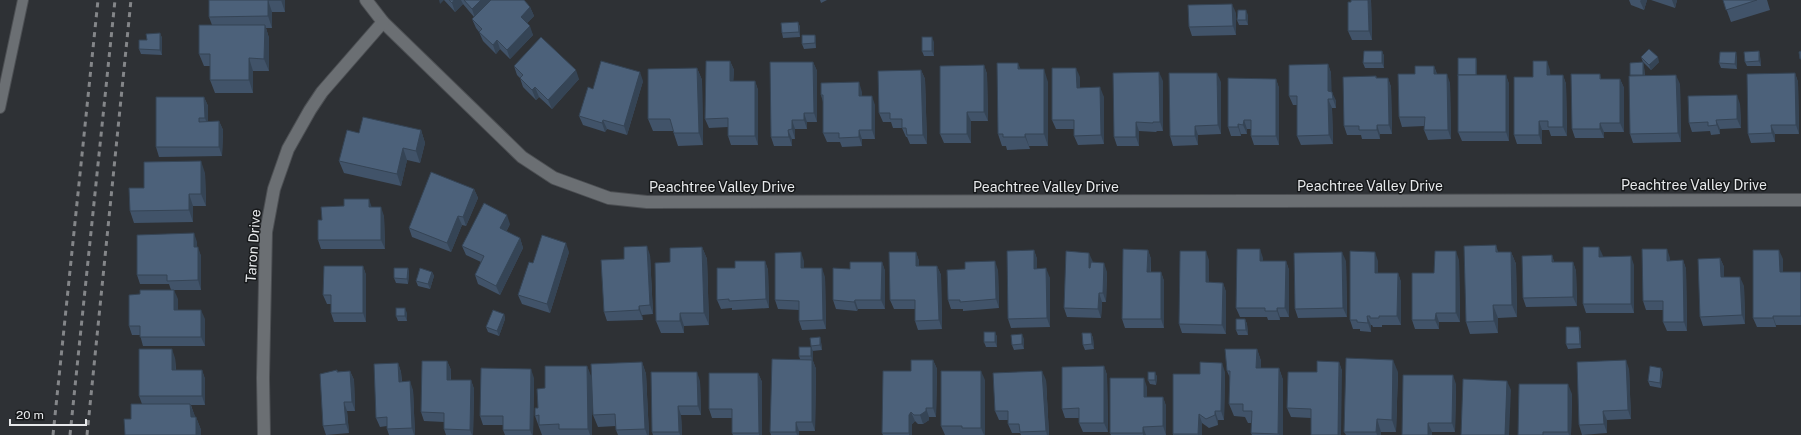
<svg xmlns="http://www.w3.org/2000/svg" width="1801" height="435" viewBox="0 0 1801 435" font-family="'Public Sans',sans-serif">
<style>
.lines{fill:none;stroke-linecap:round;stroke-linejoin:round}
.service-casing{stroke:#4c4f53;stroke-width:12}
.minor-casing{stroke:#4c4f53;stroke-width:14}
.service{stroke:#6b6f73;stroke-width:10}
.minor{stroke:#6b6f73;stroke-width:12}
.rail{stroke:#848689;stroke-width:3;stroke-dasharray:5 5;stroke-linecap:butt}
.wall{fill:#415369}
.shaded-wall{fill:#354455}
.building{fill:#4c617a;stroke:#354455}
.labels{text-anchor:middle;dominant-baseline:central;stroke-width:3;stroke-linejoin:round;paint-order:stroke}
.street-label{font-size:14px;fill:#e7e9eb;stroke:#17191b}
</style>
<rect width="100%" height="100%" fill="#2e3135"/>
<g class="lines">
<defs>
<polyline id="service" points="0,108 23,0"/>
<g id="minor">
<polyline points="366,0 383,22 522,157 554,178 609,198 647,202 1801,200"/>
<polyline points="264,435 263,378 266,232 274,189 288,149 310,110 322,92 383,22"/>
</g>
</defs>
<use href="#service" class="service-casing"/>
<use href="#minor" class="minor-casing"/>
<use href="#service" class="service"/>
<use href="#minor" class="minor"/>
<g class="rail">
<polyline points="53,435 98,0"/>
<polyline points="70,435 115,0"/>
<polyline points="87,435 131,0"/>
</g>
</g>
<g class="wall">
<polygon points="209,0 285,0 285,12 272,12 272,28 266,28 269,38 269,71 253,71 253,93 215,93 210,80 210,66 204,66 199,54 212,25 209,17"/>
<polygon points="444,0 524,0 530,7 534,16 527,23 533,35 510,59 500,49 496,54 483,41 479,32 476,28 472,19 474,17 463,4 455,12"/>
<polygon points="820,0 827,0 821,3"/>
<polygon points="1371,0 1372,40 1352,40 1348,31"/>
<polygon points="1629,0 1647,0 1644,10 1631,5"/>
<polygon points="1651,0 1677,0 1675,8"/>
<polygon points="1723,0 1767,0 1770,10 1731,22"/>
<polygon points="1236,13 1236,35 1192,36 1189,27"/>
<polygon points="1248,15 1248,25 1239,25 1237,20"/>
<polygon points="798,22 800,27 800,37 783,38 782,33"/>
<polygon points="160,33 162,38 162,55 141,54 139,49 147,40"/>
<polygon points="815,35 816,40 816,48 804,49 802,44"/>
<polygon points="934,42 934,56 924,56 922,51"/>
<polygon points="1382,51 1384,56 1384,68 1365,68 1363,63"/>
<polygon points="1759,51 1760,56 1761,66 1747,66 1745,62"/>
<polygon points="1641,57 1659,62 1651,70 1643,62"/>
<polygon points="1737,57 1737,69 1721,68 1719,63"/>
<polygon points="1476,58 1477,63 1477,75 1506,75 1509,84 1509,141 1462,141 1458,132"/>
<polygon points="730,61 734,70 733,81 755,81 758,90 758,145 731,145 728,136 728,127 709,128 705,119"/>
<polygon points="813,62 817,71 817,122 807,122 807,129 795,129 795,139 792,139 792,146 774,146 771,137"/>
<polygon points="1643,62 1644,67 1645,76 1680,84 1681,142 1633,143 1630,134 1631,76 1630,75"/>
<polygon points="1328,64 1331,73 1331,92 1336,101 1336,108 1332,108 1333,144 1301,145 1297,136 1297,105 1293,105 1289,96"/>
<polygon points="984,65 987,74 988,121 971,121 971,143 944,143 940,134"/>
<polygon points="514,66 579,79 552,109 539,97 536,100 523,87 520,78 517,75"/>
<polygon points="1434,66 1437,74 1450,83 1451,139 1428,140 1424,130 1424,126 1402,127 1399,117 1415,74"/>
<polygon points="697,68 702,80 703,145 678,146 673,131 653,131 648,119"/>
<polygon points="1021,69 1048,82 1048,146 1029,146 1030,149 1007,150 1006,146 1002,146 998,134"/>
<polygon points="921,70 925,79 927,144 910,144 907,137 906,137 902,128 893,128 891,122 883,122 879,113"/>
<polygon points="1550,70 1550,75 1563,75 1566,84 1567,136 1551,136 1549,130 1542,130 1542,144 1517,144 1514,135"/>
<polygon points="1795,73 1798,82 1799,134 1775,134 1775,142 1751,143 1748,134"/>
<polygon points="1600,74 1601,79 1620,79 1624,88 1624,132 1604,132 1604,138 1575,138 1572,129"/>
<polygon points="1376,76 1377,78 1388,78 1391,87 1392,134 1380,134 1380,139 1362,139 1361,135 1347,135 1344,126"/>
<polygon points="1080,77 1080,88 1104,97 1104,144 1078,145 1074,136 1074,129 1056,129 1052,120"/>
<polygon points="1276,79 1279,88 1279,145 1254,145 1251,136 1251,129 1247,129 1247,134 1241,134 1241,136 1231,136 1228,127"/>
<polygon points="643,81 627,135 607,129 605,132 583,125 579,116"/>
<polygon points="1163,81 1163,131 1157,131 1156,132 1139,131 1139,146 1117,146 1114,137"/>
<polygon points="1221,82 1221,134 1198,135 1198,145 1173,146 1170,136"/>
<polygon points="862,92 862,96 875,105 875,139 862,139 862,146 842,147 840,142 827,142 823,133 823,102 821,95"/>
<polygon points="204,97 208,106 208,122 219,121 223,130 222,156 159,157 156,147"/>
<polygon points="1740,104 1741,128 1720,129 1720,134 1711,135 1710,131 1692,132 1689,123"/>
<polygon points="421,130 425,143 420,163 407,160 401,186 344,173 339,161 359,133"/>
<polygon points="205,173 206,206 193,206 193,222 134,223 130,211 144,188"/>
<polygon points="474,189 478,198 466,226 462,225 451,252 412,237 409,228"/>
<polygon points="372,207 384,216 385,249 321,249 318,240 322,220"/>
<polygon points="510,224 506,232 520,238 523,248 500,295 478,284 475,275 481,262 466,255 462,246"/>
<polygon points="197,242 197,247 201,256 201,290 171,290 169,284 140,284 137,275"/>
<polygon points="1496,245 1498,252 1511,252 1516,264 1517,317 1498,318 1498,333 1470,334 1466,322"/>
<polygon points="702,247 707,259 709,325 684,326 684,333 661,333 656,321 670,262"/>
<polygon points="1034,250 1037,259 1037,269 1050,278 1050,327 1011,328 1008,319"/>
<polygon points="1148,250 1151,259 1151,272 1161,272 1164,281 1164,328 1125,328 1122,319"/>
<polygon points="569,252 550,313 522,304 518,295"/>
<polygon points="916,252 919,261 919,266 937,266 941,275 942,329 918,330 915,321 915,309 894,309 890,300"/>
<polygon points="650,255 653,314 642,315 643,320 607,321 604,312 624,259"/>
<polygon points="1552,255 1554,262 1573,262 1576,271 1577,306 1526,307 1523,298"/>
<polygon points="1603,256 1603,257 1634,265 1634,313 1586,313 1583,304"/>
<polygon points="1263,258 1263,261 1286,261 1289,270 1289,317 1280,317 1280,320 1268,320 1267,317 1240,317 1236,308"/>
<polygon points="1670,258 1670,261 1683,260 1686,269 1687,331 1667,331 1663,322 1663,310 1646,310 1643,301"/>
<polygon points="1720,258 1724,267 1724,277 1744,286 1745,324 1703,326 1700,317"/>
<polygon points="1783,259 1783,272 1801,272 1801,325 1776,325 1776,327 1757,327 1753,318"/>
<polygon points="1209,260 1209,282 1223,283 1226,292 1226,334 1182,333 1179,324"/>
<polygon points="1459,260 1460,322 1439,322 1439,329 1415,329 1412,320 1434,273"/>
<polygon points="765,261 768,270 769,308 732,310 732,308 721,309 717,300 735,268"/>
<polygon points="804,261 804,268 825,277 826,329 802,330 799,321 799,310 778,309 775,300"/>
<polygon points="1346,261 1347,317 1298,318 1295,309"/>
<polygon points="1378,261 1378,273 1398,273 1401,282 1401,325 1382,325 1382,327 1373,327 1372,325 1371,325 1371,332 1360,331 1360,329 1353,329 1350,320"/>
<polygon points="882,262 885,271 885,309 858,309 857,311 836,309 833,300 850,269"/>
<polygon points="1093,262 1093,263 1107,272 1106,302 1102,302 1101,318 1067,317 1064,308"/>
<polygon points="363,266 366,275 366,322 334,322 331,313 331,304 327,304 323,295"/>
<polygon points="408,268 409,273 408,284 396,283 394,278"/>
<polygon points="998,270 999,308 963,311 963,309 951,309 948,300"/>
<polygon points="432,272 434,276 430,289 418,286 416,281"/>
<polygon points="178,299 178,310 205,319 205,346 143,346 140,335 132,335 129,326"/>
<polygon points="407,313 407,321 398,321 396,316"/>
<polygon points="504,314 505,319 499,336 488,332 486,327"/>
<polygon points="1245,319 1247,324 1248,335 1238,335 1236,330"/>
<polygon points="995,332 997,337 997,347 986,347 984,342"/>
<polygon points="1581,332 1581,348 1568,349 1566,344"/>
<polygon points="1091,333 1093,338 1094,349 1085,350 1083,345"/>
<polygon points="820,337 821,342 822,350 812,351 811,346"/>
<polygon points="1024,339 1024,349 1014,350 1012,345"/>
<polygon points="811,347 813,351 813,361 816,369 815,431 799,431 799,435 771,435 770,432 800,359 799,356"/>
<polygon points="1257,349 1261,361 1261,368 1279,368 1283,380 1283,435 1252,435 1251,433 1251,423 1248,423 1245,417 1234,416 1229,404 1230,378 1227,371"/>
<polygon points="175,358 176,370 202,370 205,379 205,405 191,405 195,417 196,417 201,430 131,419 142,404 139,396"/>
<polygon points="933,360 937,369 936,417 929,417 929,420 923,424 918,424 915,421 912,424 912,435 883,435 882,433 911,371"/>
<polygon points="447,361 451,370 451,380 471,380 474,389 473,435 446,435 444,429 444,422 424,421 421,412"/>
<polygon points="642,362 646,374 649,435 618,435 616,430 616,426 598,427 593,415 592,380 592,435 542,435 535,416 545,388 587,366 591,378"/>
<polygon points="1339,362 1342,371 1311,418 1291,417 1287,408"/>
<polygon points="398,363 401,372 402,382 413,390 415,435 389,435 387,429 387,426 380,427 376,418"/>
<polygon points="1104,366 1107,375 1108,432 1083,432 1079,423 1079,418 1065,418 1062,409"/>
<polygon points="1661,368 1663,373 1661,388 1650,386 1648,381"/>
<polygon points="1629,369 1631,419 1607,420 1607,433 1582,435 1579,425"/>
<polygon points="337,370 338,372 350,371 354,380 355,411 347,411 349,433 326,435 323,426"/>
<polygon points="1155,372 1157,377 1156,385 1150,384 1148,380"/>
<polygon points="1225,372 1224,420 1218,420 1218,425 1209,428 1202,423 1202,435 1173,435 1173,434 1200,374"/>
<polygon points="1398,372 1396,432 1381,432 1381,435 1346,435 1344,432"/>
<polygon points="758,373 762,382 762,435 733,435 732,433 732,418 712,418 709,409"/>
<polygon points="534,378 533,435 505,435 503,430 503,425 483,425 480,416"/>
<polygon points="985,380 985,435 945,435 941,426"/>
<polygon points="1046,380 1049,435 1021,435 1020,433 1012,433 1008,424 1008,420 999,420 995,411"/>
<polygon points="700,381 701,415 681,415 682,435 653,435 652,432"/>
<polygon points="1456,384 1455,432 1432,432 1432,435 1402,435"/>
<polygon points="1147,387 1147,397 1163,397 1166,406 1166,435 1111,435 1110,433"/>
<polygon points="1572,394 1571,435 1518,435"/>
</g>
<g class="shaded-wall">
<polygon points="268,0 272,12 272,28 268,16"/>
<polygon points="281,0 285,0 285,12"/>
<polygon points="439,0 444,0 440,4"/>
<polygon points="454,0 461,0 463,4 455,12 452,3"/>
<polygon points="481,0 494,0 475,18 472,9"/>
<polygon points="1368,0 1371,0 1372,40 1369,31"/>
<polygon points="1641,0 1647,0 1644,10 1640,1"/>
<polygon points="1672,0 1677,0 1675,8"/>
<polygon points="1232,4 1236,13 1236,35 1233,26"/>
<polygon points="530,7 534,16 524,26 521,17"/>
<polygon points="1246,10 1248,15 1248,25 1246,20"/>
<polygon points="798,22 800,27 800,37 799,32"/>
<polygon points="265,25 269,38 269,71 264,59"/>
<polygon points="530,26 533,35 510,59 507,50"/>
<polygon points="160,33 162,38 162,55 160,50"/>
<polygon points="815,35 816,40 816,48 815,43"/>
<polygon points="932,37 934,42 934,56 932,51"/>
<polygon points="497,40 500,49 496,54 493,45"/>
<polygon points="1382,51 1384,56 1384,68 1382,63"/>
<polygon points="1759,51 1760,56 1761,66 1759,61"/>
<polygon points="1736,52 1737,57 1737,69 1735,64"/>
<polygon points="1658,57 1659,62 1651,70 1649,65"/>
<polygon points="249,58 253,71 253,93 249,80"/>
<polygon points="1476,58 1477,63 1477,81 1476,76"/>
<polygon points="730,61 734,70 733,90 730,81"/>
<polygon points="1547,61 1550,70 1551,84 1547,75"/>
<polygon points="813,62 817,71 817,122 814,113"/>
<polygon points="1643,62 1644,67 1645,79 1643,75"/>
<polygon points="1018,63 1023,75 1018,69"/>
<polygon points="1328,64 1331,73 1332,99 1328,91"/>
<polygon points="984,65 987,74 988,121 984,112"/>
<polygon points="1434,66 1437,75 1434,74"/>
<polygon points="697,68 702,80 703,145 699,133"/>
<polygon points="1076,68 1080,77 1080,97 1077,88"/>
<polygon points="1044,69 1048,82 1048,146 1044,134"/>
<polygon points="576,70 579,79 552,109 548,100"/>
<polygon points="921,70 925,79 927,144 923,135"/>
<polygon points="640,72 643,81 627,135 624,126"/>
<polygon points="1159,72 1163,81 1163,131 1160,122"/>
<polygon points="1217,73 1221,82 1221,134 1218,125"/>
<polygon points="1795,73 1798,82 1799,134 1796,125"/>
<polygon points="1447,74 1450,83 1451,139 1448,130"/>
<polygon points="1506,75 1509,84 1509,141 1506,132"/>
<polygon points="1563,75 1566,84 1567,136 1563,127"/>
<polygon points="1676,75 1680,84 1681,142 1678,133"/>
<polygon points="1388,78 1391,87 1392,134 1389,125"/>
<polygon points="1276,79 1279,88 1279,145 1276,136"/>
<polygon points="1620,79 1624,88 1624,132 1620,123"/>
<polygon points="755,81 758,90 758,145 755,136"/>
<polygon points="859,82 862,92 862,105 859,96"/>
<polygon points="535,87 539,97 536,100 532,90"/>
<polygon points="1100,87 1104,97 1104,144 1101,135"/>
<polygon points="1332,92 1336,101 1336,108 1333,99"/>
<polygon points="1737,95 1740,104 1741,128 1737,119"/>
<polygon points="872,96 875,105 875,139 872,130"/>
<polygon points="204,97 208,106 208,127 205,118"/>
<polygon points="1328,99 1332,108 1333,144 1329,135"/>
<polygon points="967,112 971,121 971,143 967,134"/>
<polygon points="804,113 807,122 807,129 804,120"/>
<polygon points="603,120 607,129 605,132 602,123"/>
<polygon points="792,120 795,129 795,139 792,129"/>
<polygon points="1244,120 1247,129 1247,134 1243,125"/>
<polygon points="1716,120 1720,129 1720,134 1717,125"/>
<polygon points="219,121 223,130 222,156 219,147"/>
<polygon points="1539,121 1542,130 1542,144 1539,135"/>
<polygon points="1136,122 1139,131 1139,146 1136,137"/>
<polygon points="1600,123 1604,132 1604,138 1600,129"/>
<polygon points="1238,124 1241,134 1241,136 1238,127"/>
<polygon points="1377,125 1380,134 1380,139 1377,130"/>
<polygon points="1771,125 1775,134 1775,142 1772,133"/>
<polygon points="1195,126 1198,135 1198,145 1195,136"/>
<polygon points="421,130 425,143 420,163 416,151"/>
<polygon points="788,130 792,139 792,146 789,137"/>
<polygon points="859,130 862,139 862,146 859,137"/>
<polygon points="1025,134 1030,149 1025,137"/>
<polygon points="403,148 407,160 401,186 397,174"/>
<polygon points="201,161 205,173 206,206 201,194"/>
<polygon points="474,189 478,198 466,226 463,217"/>
<polygon points="189,194 193,206 193,222 189,210"/>
<polygon points="369,199 372,208 369,207"/>
<polygon points="381,207 384,216 385,249 381,240"/>
<polygon points="507,215 510,224 503,238 500,228"/>
<polygon points="458,216 462,225 451,252 447,243"/>
<polygon points="194,233 197,242 197,256 194,247"/>
<polygon points="520,238 523,248 500,295 496,286"/>
<polygon points="566,243 569,252 550,313 547,304"/>
<polygon points="647,246 650,255 653,314 650,305"/>
<polygon points="198,247 201,256 201,290 198,280"/>
<polygon points="702,247 707,259 709,325 704,313"/>
<polygon points="1599,247 1603,256 1603,266 1599,257"/>
<polygon points="1260,249 1263,258 1263,270 1260,261"/>
<polygon points="1667,249 1670,258 1670,270 1667,261"/>
<polygon points="1034,250 1037,259 1037,278 1034,269"/>
<polygon points="1148,250 1151,259 1150,281 1147,272"/>
<polygon points="1779,250 1783,259 1783,281 1780,272"/>
<polygon points="1206,251 1209,260 1209,291 1206,282"/>
<polygon points="1456,251 1459,260 1460,322 1456,313"/>
<polygon points="801,252 804,261 804,277 801,268"/>
<polygon points="916,252 919,261 919,275 916,266"/>
<polygon points="1342,252 1346,261 1347,317 1343,308"/>
<polygon points="1375,252 1378,261 1378,282 1375,273"/>
<polygon points="1511,252 1516,264 1517,317 1512,305"/>
<polygon points="1089,253 1093,262 1092,277 1089,268"/>
<polygon points="1552,255 1555,265 1552,262"/>
<polygon points="1631,256 1634,265 1634,313 1631,304"/>
<polygon points="1720,258 1724,267 1724,286 1721,277"/>
<polygon points="1683,260 1686,269 1687,331 1684,322"/>
<polygon points="765,261 768,270 769,308 766,299"/>
<polygon points="995,261 998,270 999,308 996,299"/>
<polygon points="1286,261 1289,270 1289,317 1285,308"/>
<polygon points="882,262 885,271 885,309 881,300"/>
<polygon points="1573,262 1576,271 1577,306 1573,297"/>
<polygon points="1104,263 1107,272 1106,302 1103,293"/>
<polygon points="363,266 366,275 366,322 363,313"/>
<polygon points="937,266 941,275 942,329 939,320"/>
<polygon points="408,268 409,273 408,284 407,279"/>
<polygon points="822,268 825,277 826,329 823,320"/>
<polygon points="1046,268 1050,278 1050,327 1047,318"/>
<polygon points="432,272 434,276 430,289 428,284"/>
<polygon points="1161,272 1164,281 1164,328 1161,319"/>
<polygon points="1398,273 1401,282 1401,325 1397,316"/>
<polygon points="1740,277 1744,286 1745,324 1742,315"/>
<polygon points="1223,283 1226,292 1226,334 1222,325"/>
<polygon points="174,290 178,299 178,319 174,310"/>
<polygon points="1099,293 1102,302 1101,318 1098,309"/>
<polygon points="855,300 858,309 857,311 854,302"/>
<polygon points="1493,305 1498,318 1498,333 1494,321"/>
<polygon points="639,306 642,315 643,320 639,310"/>
<polygon points="405,308 407,313 407,321 405,316"/>
<polygon points="1277,308 1280,317 1280,320 1277,311"/>
<polygon points="201,310 205,319 205,346 201,337"/>
<polygon points="680,313 684,326 684,333 680,321"/>
<polygon points="1436,313 1439,322 1439,329 1435,320"/>
<polygon points="504,314 505,319 499,336 497,331"/>
<polygon points="1367,316 1371,325 1371,332 1368,323"/>
<polygon points="1773,316 1776,325 1776,327 1773,318"/>
<polygon points="1245,319 1247,324 1248,335 1246,330"/>
<polygon points="1579,327 1581,332 1581,348 1580,344"/>
<polygon points="995,332 997,337 997,347 995,342"/>
<polygon points="1091,333 1093,338 1094,349 1092,344"/>
<polygon points="1022,334 1024,339 1024,349 1022,344"/>
<polygon points="820,337 821,342 822,350 820,345"/>
<polygon points="811,347 813,351 813,361 816,369 815,431 812,422 812,360 811,356"/>
<polygon points="172,349 175,358 176,379 172,370"/>
<polygon points="1257,349 1261,361 1261,380 1256,368"/>
<polygon points="933,360 937,369 936,417 933,408"/>
<polygon points="1393,360 1398,372 1396,432 1392,420"/>
<polygon points="1626,360 1629,369 1631,419 1628,410"/>
<polygon points="447,361 451,370 450,389 447,380"/>
<polygon points="642,362 646,374 649,435 647,435 645,429"/>
<polygon points="1339,362 1342,371 1341,435 1338,435"/>
<polygon points="398,363 401,372 402,391 399,382"/>
<polygon points="1222,363 1225,372 1224,420 1221,411"/>
<polygon points="587,366 592,378 592,435 590,435 588,429"/>
<polygon points="1104,366 1107,375 1108,432 1104,423"/>
<polygon points="1279,368 1283,380 1283,435 1279,435 1278,434"/>
<polygon points="1661,368 1663,373 1661,388 1660,383"/>
<polygon points="531,369 534,378 533,435 532,435 530,430"/>
<polygon points="202,370 205,379 205,405 202,396"/>
<polygon points="350,371 354,380 355,411 352,402"/>
<polygon points="981,371 985,380 985,435 984,435 981,428"/>
<polygon points="1042,371 1046,380 1049,435 1047,435 1046,431"/>
<polygon points="697,372 700,381 701,415 698,406"/>
<polygon points="1155,372 1157,377 1156,385 1155,380"/>
<polygon points="758,373 762,382 762,435 759,435 759,433"/>
<polygon points="1453,375 1456,384 1455,432 1452,423"/>
<polygon points="1144,378 1147,387 1147,406 1144,397"/>
<polygon points="471,380 474,389 473,435 472,435 470,430"/>
<polygon points="410,381 413,390 415,435 414,435 412,428"/>
<polygon points="1507,381 1511,390 1509,435 1505,435"/>
<polygon points="1568,384 1572,394 1571,435 1569,435 1568,432"/>
<polygon points="1163,397 1166,406 1166,435 1163,426"/>
<polygon points="344,402 347,411 349,433 346,424"/>
<polygon points="190,404 195,416 195,430 191,417"/>
<polygon points="678,406 681,415 682,435 680,435 679,432"/>
<polygon points="926,408 929,417 929,420 923,424 920,415"/>
<polygon points="1215,411 1218,420 1218,425 1215,415"/>
<polygon points="1603,411 1607,420 1607,433 1604,424"/>
<polygon points="911,412 915,421 912,424 912,435 909,435 909,415"/>
<polygon points="1199,414 1202,423 1202,435 1198,435 1198,434"/>
<polygon points="196,417 201,430 201,435 196,435"/>
<polygon points="1377,419 1381,432 1381,435 1377,435 1376,432"/>
<polygon points="796,422 799,431 799,435 797,435 796,432"/>
<polygon points="1428,423 1432,432 1432,435 1428,435"/>
<polygon points="1143,427 1146,435 1143,435"/>
</g>
<g class="building">
<polygon points="209,0 281,0 268,0 268,16 209,17"/>
<polygon points="449,0 454,0 452,3"/>
<polygon points="464,0 481,0 472,9"/>
<polygon points="491,0 524,0 530,7 521,17 530,26 507,50 497,40 493,45 479,32 482,29 472,19"/>
<polygon points="1351,0 1368,0 1369,31 1348,31 1348,2 1351,2"/>
<polygon points="1723,0 1757,0 1726,10"/>
<polygon points="1232,4 1233,26 1189,27 1188,5"/>
<polygon points="1238,10 1246,10 1246,20 1237,20"/>
<polygon points="798,22 799,32 782,33 781,23"/>
<polygon points="199,25 265,25 264,59 249,58 249,80 210,80 210,54 199,54"/>
<polygon points="160,33 160,50 139,49 139,40 147,40 146,34"/>
<polygon points="802,35 815,35 815,43 802,44"/>
<polygon points="541,37 576,70 548,100 535,87 532,90 520,78 523,75 514,66"/>
<rect x="922" y="37" width="10" height="14"/>
<polygon points="1649,49 1658,57 1649,65 1641,57"/>
<polygon points="1364,51 1382,51 1382,63 1363,63"/>
<polygon points="1759,51 1759,61 1745,62 1744,52"/>
<polygon points="1801,51 1801,59 1800,59 1799,52"/>
<polygon points="1720,52 1736,52 1735,64 1719,63"/>
<polygon points="1458,58 1476,58 1476,75 1458,75 1458,76"/>
<polygon points="601,61 640,72 624,126 603,120 602,123 579,116 588,87 593,89"/>
<polygon points="706,61 730,61 730,81 755,81 755,136 728,136 728,118 705,119"/>
<polygon points="1533,61 1547,61 1547,75 1563,75 1563,127 1548,127 1548,121 1539,121 1539,135 1514,135 1514,77 1533,77"/>
<polygon points="770,62 813,62 814,113 804,113 804,120 792,120 792,129 788,130 789,137 771,137"/>
<polygon points="1643,62 1643,75 1630,75 1630,63"/>
<polygon points="997,63 1018,63 1018,69 1044,69 1044,134 1025,134 1025,137 1003,137 1003,134 998,134"/>
<polygon points="1328,64 1328,91 1332,92 1333,99 1328,99 1329,135 1297,136 1297,96 1289,96 1289,65"/>
<polygon points="984,65 984,112 967,112 967,134 940,134 940,66"/>
<polygon points="1415,66 1434,66 1434,74 1447,74 1448,130 1424,130 1425,117 1399,117 1398,74 1415,74"/>
<polygon points="697,68 699,133 674,133 670,119 648,119 648,69"/>
<polygon points="1052,68 1076,68 1077,88 1100,87 1101,135 1074,136 1074,120 1052,120"/>
<polygon points="921,70 923,135 907,135 906,128 902,128 902,119 890,119 890,113 879,113 878,71"/>
<polygon points="1159,72 1160,122 1153,122 1153,123 1136,122 1136,137 1114,137 1113,73"/>
<polygon points="1169,73 1217,73 1218,125 1195,126 1195,136 1170,136"/>
<polygon points="1795,73 1796,125 1771,125 1772,133 1748,134 1747,74"/>
<polygon points="1571,74 1600,74 1600,79 1620,79 1620,123 1600,123 1600,129 1572,129"/>
<rect x="1458" y="75" width="48" height="57"/>
<polygon points="1676,75 1678,133 1630,134 1629,76"/>
<polygon points="1376,76 1376,78 1388,78 1389,125 1377,125 1377,130 1359,130 1359,126 1344,126 1343,77"/>
<polygon points="1228,78 1276,79 1276,136 1251,136 1251,120 1244,120 1243,125 1238,124 1238,127 1228,127"/>
<polygon points="859,82 859,96 872,96 872,130 859,130 859,137 839,138 839,133 823,133 823,95 821,95 821,83"/>
<polygon points="1737,95 1737,119 1716,120 1717,125 1708,126 1708,122 1689,123 1688,96"/>
<polygon points="156,97 204,97 205,118 199,118 199,122 219,121 219,147 156,147"/>
<polygon points="363,117 421,130 416,151 403,148 397,174 339,161 347,130 359,133"/>
<polygon points="201,161 201,194 189,194 189,210 130,211 129,188 144,188 144,162"/>
<polygon points="431,172 474,189 463,217 458,216 447,243 409,228"/>
<polygon points="344,199 369,199 369,207 381,207 381,240 318,240 318,220 322,220 321,207 344,206"/>
<polygon points="484,203 507,215 500,228 520,238 496,286 475,275 484,256 462,246"/>
<polygon points="194,233 194,247 198,247 198,280 167,281 167,275 137,275 137,235"/>
<polygon points="542,235 566,243 547,304 518,295 529,262 533,263"/>
<polygon points="1496,245 1496,252 1511,252 1512,305 1493,305 1494,321 1466,322 1464,246"/>
<polygon points="647,246 650,305 639,306 639,310 604,312 601,260 624,259 624,247"/>
<polygon points="702,247 704,313 680,313 680,321 656,321 655,263 670,262 670,248"/>
<polygon points="1583,247 1599,247 1599,257 1631,256 1631,304 1583,304"/>
<polygon points="1123,249 1148,250 1147,272 1161,272 1161,319 1122,319"/>
<polygon points="1237,249 1260,249 1260,261 1286,261 1285,308 1277,308 1277,311 1265,311 1265,308 1236,308"/>
<polygon points="1642,249 1667,249 1667,261 1683,260 1684,322 1663,322 1663,301 1643,301"/>
<polygon points="1034,250 1034,269 1046,268 1047,318 1008,319 1007,251"/>
<polygon points="1753,250 1779,250 1780,272 1801,272 1801,316 1773,316 1773,318 1753,318"/>
<polygon points="1066,251 1089,253 1089,268 1090,268 1091,262 1104,263 1103,293 1099,293 1098,309 1064,308"/>
<polygon points="1180,251 1206,251 1206,282 1223,283 1222,325 1179,324"/>
<polygon points="1350,251 1375,252 1375,273 1398,273 1397,316 1379,316 1379,318 1370,318 1370,316 1367,316 1368,323 1357,322 1357,320 1350,320"/>
<polygon points="1435,251 1456,251 1456,313 1436,313 1435,320 1412,320 1412,273 1434,273"/>
<polygon points="801,252 801,268 822,268 823,320 799,321 799,301 775,300 775,253"/>
<polygon points="889,252 916,252 916,266 937,266 939,320 915,321 915,300 890,300"/>
<polygon points="1342,252 1343,308 1295,309 1294,253"/>
<polygon points="1552,255 1552,262 1573,262 1573,297 1523,298 1522,256"/>
<polygon points="1720,258 1721,277 1740,277 1742,315 1700,317 1698,259"/>
<polygon points="735,261 765,261 766,299 729,301 729,299 717,300 717,268 735,268"/>
<polygon points="995,261 996,299 960,302 960,300 948,300 947,270 965,269 965,262"/>
<polygon points="850,262 882,262 881,300 855,300 854,302 833,300 833,268 850,269"/>
<polygon points="324,266 363,266 363,313 331,313 331,295 323,295"/>
<polygon points="394,268 408,268 407,279 394,278"/>
<polygon points="420,268 432,272 428,284 416,281"/>
<polygon points="140,290 174,290 174,310 201,310 201,337 140,337 140,326 129,326 129,295 140,294"/>
<rect x="396" y="308" width="9" height="8"/>
<polygon points="493,310 504,314 497,331 486,327"/>
<polygon points="1236,319 1245,319 1246,330 1236,330"/>
<polygon points="1566,327 1579,327 1580,344 1566,344"/>
<rect x="984" y="332" width="11" height="10"/>
<polygon points="1082,333 1091,333 1092,344 1083,345"/>
<polygon points="1022,334 1022,344 1012,345 1011,335"/>
<polygon points="820,337 820,345 811,346 810,338"/>
<rect x="799" y="347" width="12" height="9"/>
<polygon points="139,349 172,349 172,370 202,370 202,396 139,396"/>
<polygon points="1225,349 1257,349 1256,368 1279,368 1278,434 1251,433 1252,411 1243,411 1243,404 1229,404 1230,371 1227,371"/>
<polygon points="1346,358 1393,360 1392,420 1377,419 1376,432 1344,432"/>
<polygon points="772,359 812,360 812,422 796,422 796,432 770,432"/>
<polygon points="911,360 933,360 933,408 926,408 926,411 920,415 914,415 911,412 909,415 909,433 882,433 883,371 911,371"/>
<polygon points="1626,360 1628,410 1603,411 1604,424 1579,425 1577,362"/>
<polygon points="422,361 447,361 447,380 471,380 470,430 444,429 444,413 421,412"/>
<polygon points="1317,361 1339,362 1338,435 1311,435 1311,409 1287,408 1288,372 1317,372"/>
<polygon points="642,362 645,429 616,430 615,414 593,415 591,364"/>
<polygon points="1200,362 1222,363 1221,411 1215,411 1215,415 1206,419 1199,414 1198,434 1173,434 1173,374 1200,374"/>
<polygon points="398,363 399,382 410,381 412,428 387,429 387,417 376,418 374,364"/>
<polygon points="545,366 587,366 588,429 559,429 559,424 539,425 539,415 535,416 535,408 538,408 537,389 545,388"/>
<polygon points="1104,366 1104,423 1079,423 1079,408 1062,409 1062,367"/>
<polygon points="1650,366 1661,368 1660,383 1648,381"/>
<polygon points="481,368 531,369 530,430 503,430 503,416 480,416"/>
<polygon points="337,370 337,372 350,371 352,402 344,402 346,424 323,426 320,374"/>
<polygon points="941,371 981,371 981,428 962,428 962,426 941,426"/>
<polygon points="1042,371 1046,431 1020,432 1019,424 1008,424 1008,411 995,411 993,373"/>
<polygon points="651,372 697,372 698,406 678,406 679,432 652,432"/>
<rect x="1148" y="372" width="7" height="8"/>
<polygon points="709,373 758,373 759,433 732,433 732,409 709,409"/>
<polygon points="1403,375 1453,375 1452,423 1428,423 1428,435 1402,435"/>
<polygon points="1110,378 1144,378 1144,397 1163,397 1163,426 1143,427 1143,433 1110,433"/>
<polygon points="1463,379 1507,381 1505,435 1461,435"/>
<polygon points="1519,384 1568,384 1568,432 1543,432 1543,435 1518,435"/>
<polygon points="131,404 190,404 191,417 196,417 196,435 125,435 124,419 131,419"/>
</g>
<g class="labels">
<g class="street-label">
<text x="1694" y="185">Peachtree Valley Drive</text>
<text x="1370" y="186">Peachtree Valley Drive</text>
<text x="722" y="187">Peachtree Valley Drive</text>
<text x="1046" y="187">Peachtree Valley Drive</text>
<text transform="translate(253 246) rotate(-86)">Taron Drive</text>
</g>
</g>
<path d="M10 419v6h76v-6" fill="none" stroke="#e7e9eb" stroke-width="2"/>
<text x="16" y="419" font-size="12" fill="#e7e9eb" stroke="#17191b" stroke-width="3" paint-order="stroke">20 m</text>
</svg>
